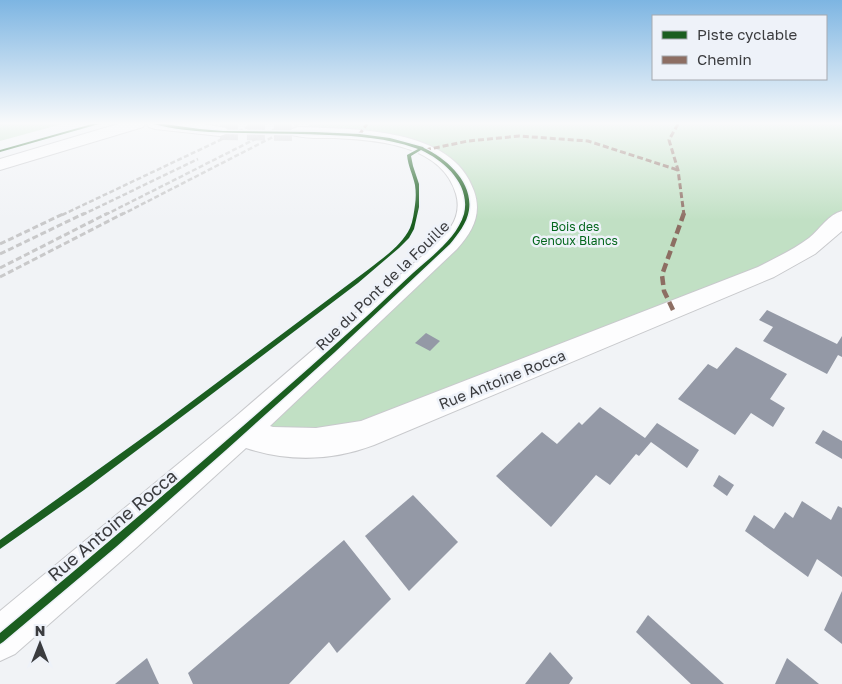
<svg xmlns="http://www.w3.org/2000/svg" width="842" height="684" viewBox="0 0 842 684" font-family="'Golos Text',sans-serif">
<style>
.green{fill:#c1e0c4}
.building{fill:#9499a6}
.lines{fill:none;stroke-linecap:round;stroke-linejoin:round}
.minor-tunnel{stroke:#cdced1;stroke-width:18;stroke-dasharray:18 9;stroke-linecap:butt}
.minor-casing{stroke:#c8c9cc;stroke-width:2}
.major-casing{stroke:#c8c9cc;stroke-width:2}
.minor{fill:#fdfdfe;fill-rule:evenodd}
.major{fill:#fdfdfe;fill-rule:evenodd}
.rail-far1{stroke:#c9c9ca;stroke-width:2.5;stroke-dasharray:5 2.5;stroke-linecap:butt}
.rail{stroke:#c9c9ca;stroke-width:3;stroke-dasharray:6 3;stroke-linecap:butt}
.quiet-far1{stroke:#8d6e63;stroke-width:3;stroke-dasharray:6 3;stroke-linecap:butt}
.quiet{stroke:#8d6e63;stroke-width:4.5;stroke-dasharray:9 4.5;stroke-linecap:butt}
.cycleway-casing{stroke:#eef2f9;stroke-width:3}
.cycleway{fill:#1b5e20;fill-rule:evenodd}
.labels{text-anchor:middle;dominant-baseline:central;stroke-width:5;stroke-linejoin:round;paint-order:stroke}
.far-park-label{font-size:12px;fill:#04671d;stroke:#eef2f9}
.street-label{font-size:15px;fill:#3b3c3f;stroke:#eef2f9}
.near-street-label{font-size:18px;fill:#3b3c3f;stroke:#eef2f9}
</style>
<rect width="100%" height="100%" fill="#f1f3f6"/>
<g class="green">
<polygon points="0,124 62,124 0,141"/>
<polygon points="311,124 842,124 842,217 820,241 363,435 242,433 458,233 460,179 413,145 298,132"/>
</g>
<g class="building">
<polygon points="767,310 837,344 842,336 842,357 838,355 827,374 763,341 773,327 759,320"/>
<polygon points="426,333 440,341 430,351 415,343"/>
<polygon points="736,347 787,374 770,399 785,408 773,427 751,413 735,435 678,399 708,364 717,369"/>
<polygon points="600,407 645,438 657,423 699,450 687,468 651,442 639,456 636,454 610,485 596,475 551,527 496,476 542,432 557,444 579,422 582,425"/>
<polygon points="823,430 842,441 842,459 815,443"/>
<polygon points="719,475 734,485 727,496 713,486"/>
<polygon points="413,495 458,542 409,591 365,536"/>
<polygon points="802,501 831,520 838,506 842,508 842,577 817,559 808,577 745,531 754,515 774,529 785,512 793,518"/>
<polygon points="344,540 391,599 337,653 329,642 289,684 193,684 188,673"/>
<polygon points="842,591 842,644 824,630"/>
<polygon points="648,615 724,684 691,684 636,632"/>
<polygon points="550,652 573,678 569,684 525,684"/>
<polygon points="147,658 159,684 115,684"/>
<polygon points="787,658 819,684 775,684"/>
</g>
<g class="lines">
<polyline class="minor-tunnel" points="220,131 298,132"/>
<defs>
<g id="minor">
<polygon points="147,124 204,124 226,128 228,131 226,134 220,136 155,129 149,127"/>
<path d="M298,127C353,129 453,127 474,191C482,214 473,231 457,249L270,426L273,427L316,428L361,421L758,267C775,258 793,250 809,238C820,229 829,214 842,211V231L815,254L774,277L374,445C332,461 288,462 246,448L137,547L15,654L0,661V611L235,417L436,244C451,230 462,215 456,194C442,145 378,140 335,138C321,138 306,139 292,135L290,132L292,129Z"/>
</g>
<polygon id="major" points="118,124 145,124 143,127 0,170 0,159"/>
</defs>
<use href="#minor" class="minor-casing"/>
<use href="#major" class="major-casing"/>
<use href="#minor" class="minor"/>
<use href="#major" class="major"/>
<g class="rail-far1">
<polyline points="62,215 254,124"/>
<polyline points="82,215 198,159"/>
<polyline points="105,215 281,126"/>
<polyline points="121,215 298,124"/>
</g>
<g class="rail">
<polyline points="0,244 65,213"/>
<polyline points="0,254 85,213"/>
<polyline points="0,268 108,213"/>
<polyline points="0,277 124,213"/>
</g>
<g class="quiet-far1">
<polyline points="678,124 669,140 678,170 684,215"/>
<polyline points="359,135 367,124"/>
<polyline points="425,150 468,141 519,136 588,141 678,170"/>
</g>
<polyline class="quiet" points="673,310 664,291 662,275 684,213"/>
<defs>
<g id="cycleway">
<polygon points="92,124 99,124 0,152 0,150"/>
<path d="M154,124H164L200,129L223,131L315,132L360,134L390,138L423,147L424,148C447,159 473,182 469,210C467,223 458,234 450,244L335,352L226,450L116,547L3,642L0,644V633C124,530 246,425 366,317C382,302 397,288 413,273C431,257 457,238 464,214C471,185 445,161 421,150L411,156L413,166L419,184V207L414,229L409,238L399,248L358,283L204,400L84,490L0,549V540L159,426L369,269C383,258 402,245 410,228C413,221 414,212 415,205C416,198 416,192 415,185C413,175 408,166 407,155L418,149L415,148C387,138 358,136 329,135C289,133 250,134 210,132C192,131 172,129 154,124Z"/>
</g>
</defs>
<use href="#cycleway" class="cycleway-casing"/>
<use href="#cycleway" class="cycleway"/>
</g>
<linearGradient id="sky" x2="0" y2="1"><stop stop-color="#7db5e2"/><stop offset="0.56" stop-color="#f9fafb"/><stop offset="1" stop-color="#f9fafb" stop-opacity="0"/></linearGradient>
<rect width="842" height="220" fill="url(#sky)"/>
<g class="labels">
<g class="far-park-label">
<text x="575" y="226">Bois des<tspan x="575" dy="14">Genoux Blancs</tspan></text>
</g>
<g class="street-label">
<text transform="translate(382 285) rotate(-44)">Rue du Pont de la Fouille</text>
<text transform="translate(502 379) rotate(-22)">Rue Antoine Rocca</text>
</g>
<g class="near-street-label">
<text transform="translate(112 525) rotate(-40)">Rue Antoine Rocca</text>
</g>
</g>
<rect x="652" y="15" width="175" height="65" fill="#eef2f9" stroke="#a6a9af"/>
<rect x="662" y="31" width="25" height="8" fill="#1b5e20" stroke="#a6a9af"/>
<text x="697" y="40" font-size="15" fill="#3b3c3f">Piste cyclable</text>
<rect x="662" y="56" width="25" height="8" fill="#8d6e63" stroke="#a6a9af"/>
<text x="697" y="65" font-size="15" fill="#3b3c3f">Chemin</text>
<g transform="translate(40 644)" stroke="#eef2f9" stroke-width="4" paint-order="stroke">
<path d="M0-4L9 19L0 12L-9 19Z" fill="#3b3c3f"/>
<text y="-8" font-size="14" font-weight="bold" text-anchor="middle" fill="#3b3c3f">N</text>
</g>
</svg>
